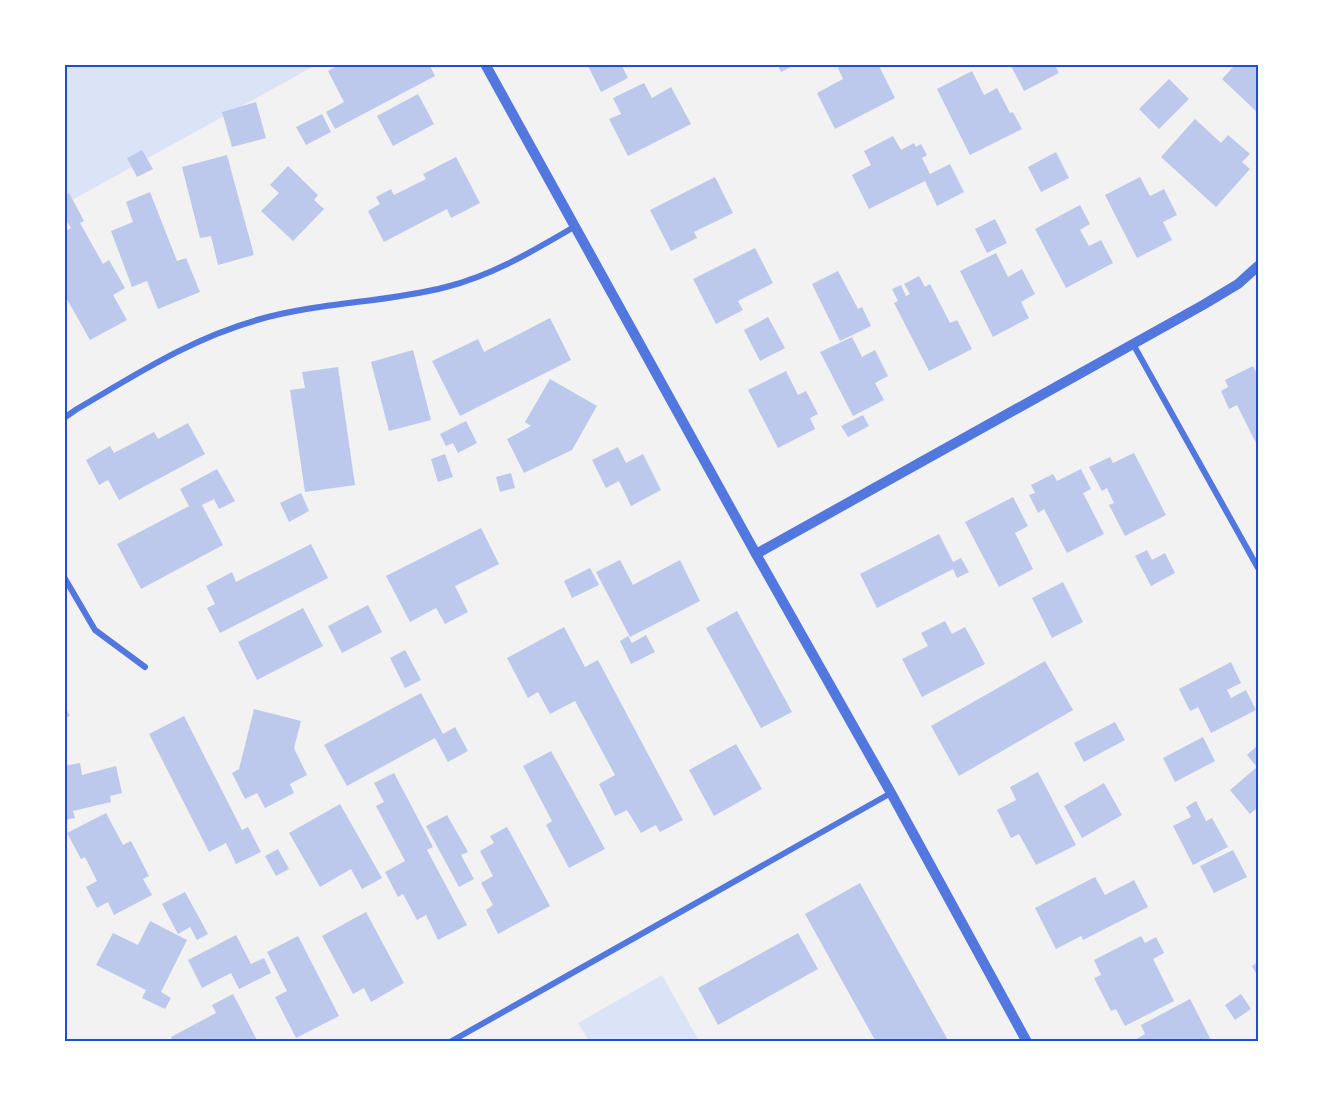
<svg xmlns="http://www.w3.org/2000/svg" width="1323" height="1106" viewBox="0 0 1323 1106" font-family="Spectral,serif">
<style>
.green{fill:#dbe4f7}
.building{fill:#bdc9ec}
.lines{fill:none;stroke-linecap:round;stroke-linejoin:round}
.minor{stroke:#5277de;stroke-width:6}
.tertiary{stroke:#5277de;stroke-width:10}
.neatline{fill:none;stroke:#1d4ed8;stroke-width:2}
</style>
<rect width="100%" height="100%" fill="#f2f2f2"/>
<g class="green">
<polygon points="65,65 316,65 65,204"/>
<polygon points="662,975 699,1041 589,1041 578,1023"/>
</g>
<g class="building">
<polygon points="341,64 411,64 412,67 417,64 429,64 435,76 335,129 326,112 344,102 328,71"/>
<polygon points="587,64 625,64 622,66 628,78 601,92"/>
<polygon points="777,64 796,64 781,72"/>
<polygon points="844,64 866,64 867,67 878,64 895,98 835,129 817,93 843,79 838,68"/>
<polygon points="1010,64 1054,64 1059,73 1024,91"/>
<polygon points="1236,64 1258,64 1258,113 1222,79"/>
<polygon points="972,71 984,95 997,88 1010,113 1013,112 1022,129 970,155 937,89"/>
<polygon points="1169,79 1189,99 1159,129 1139,109"/>
<polygon points="644,83 652,98 671,87 691,124 628,156 609,119 621,114 613,98"/>
<polygon points="418,94 434,124 393,146 377,116"/>
<polygon points="256,102 266,138 232,147 222,112"/>
<polygon points="322,114 331,132 306,145 296,127"/>
<polygon points="1195,119 1221,143 1228,135 1250,154 1242,162 1250,169 1216,207 1161,157"/>
<polygon points="893,136 901,150 914,143 916,147 921,144 927,155 922,158 930,174 950,164 964,192 937,206 925,181 869,209 852,175 871,165 864,151"/>
<polygon points="142,150 153,169 137,177 127,158"/>
<polygon points="1056,152 1069,178 1041,192 1028,167"/>
<polygon points="227,155 254,255 218,265 211,236 200,238 182,167"/>
<polygon points="456,157 480,203 451,218 447,209 384,242 368,211 380,204 376,197 391,189 394,195 426,179 423,174"/>
<polygon points="288,166 318,195 314,200 324,209 293,241 261,211 279,193 270,185"/>
<polygon points="715,177 733,213 694,232 697,238 671,251 650,210"/>
<polygon points="1140,177 1150,196 1164,189 1177,215 1163,222 1172,240 1137,258 1105,195"/>
<polygon points="150,192 177,261 186,258 200,292 158,309 147,281 132,287 111,231 133,222 126,202"/>
<polygon points="69,193 84,221 80,223 103,264 109,260 125,288 113,295 127,320 90,340 64,294 64,232 71,228 64,217 64,196"/>
<polygon points="1080,205 1090,224 1080,230 1089,246 1101,240 1113,263 1066,288 1035,229"/>
<polygon points="995,219 1007,243 987,253 975,229"/>
<polygon points="755,248 773,283 738,301 743,310 716,324 693,279"/>
<polygon points="996,253 1008,277 1022,269 1035,294 1021,302 1029,318 993,337 960,271"/>
<polygon points="838,271 858,309 862,307 871,326 840,341 812,284"/>
<polygon points="919,276 925,287 930,284 950,323 957,320 972,349 929,371 894,303 898,301 892,289 901,285 906,296 910,294 904,284"/>
<polygon points="768,317 785,348 760,361 744,330"/>
<polygon points="550,318 571,360 460,416 432,361 478,339 484,352"/>
<polygon points="852,337 862,357 875,350 888,376 875,383 884,400 853,416 820,352"/>
<polygon points="413,350 431,420 389,431 371,362"/>
<polygon points="1253,366 1258,376 1258,447 1237,405 1229,409 1221,391 1228,387 1225,380"/>
<polygon points="338,367 355,485 305,492 290,390 305,388 302,372"/>
<polygon points="786,371 798,395 806,391 818,414 810,418 815,429 778,448 748,390"/>
<polygon points="550,379 597,406 572,450 524,473 507,439 531,426 525,422"/>
<polygon points="863,415 869,426 848,437 841,426"/>
<polygon points="466,421 477,443 458,453 453,443 446,446 440,434"/>
<polygon points="188,423 205,454 119,500 108,480 99,485 86,460 110,446 114,453 154,432 158,439"/>
<polygon points="618,447 626,463 643,454 661,490 631,506 619,481 606,488 592,460"/>
<polygon points="1134,453 1166,515 1125,536 1109,505 1114,503 1107,488 1102,491 1089,467 1110,457 1113,463"/>
<polygon points="445,454 453,477 438,482 431,459"/>
<polygon points="217,469 235,501 219,509 214,499 202,505 223,545 141,589 117,544 189,506 180,489"/>
<polygon points="1081,469 1091,489 1083,493 1104,534 1067,553 1044,509 1038,513 1029,495 1035,493 1031,485 1053,474 1057,481"/>
<polygon points="511,473 515,488 500,492 496,477"/>
<polygon points="301,493 309,511 289,522 280,503"/>
<polygon points="1013,497 1028,526 1015,533 1033,569 999,587 965,522"/>
<polygon points="481,528 499,564 455,586 468,612 445,624 436,608 410,622 386,576"/>
<polygon points="939,534 953,562 961,558 969,572 957,578 953,569 877,608 860,574"/>
<polygon points="311,544 328,578 220,633 207,608 215,604 206,586 232,572 236,582"/>
<polygon points="1147,550 1152,560 1165,553 1175,573 1151,586 1135,556"/>
<polygon points="620,560 633,585 680,560 700,601 630,637 596,572"/>
<polygon points="590,568 599,585 572,598 564,581"/>
<polygon points="1063,582 1083,622 1052,638 1032,598"/>
<polygon points="368,605 382,632 342,653 328,626"/>
<polygon points="303,608 323,646 257,680 238,642"/>
<polygon points="737,611 792,712 761,728 706,628"/>
<polygon points="945,621 952,634 965,627 985,664 922,697 902,659 928,646 921,633"/>
<polygon points="564,627 585,667 598,660 683,820 660,832 656,825 641,833 627,810 615,816 599,784 615,775 575,701 550,714 538,692 528,698 507,658"/>
<polygon points="646,635 655,652 631,664 620,641 628,636 632,643"/>
<polygon points="405,650 421,680 405,688 390,658"/>
<polygon points="1045,661 1073,710 959,776 931,726"/>
<polygon points="1231,662 1241,683 1227,690 1231,698 1246,690 1256,710 1211,733 1198,707 1190,711 1179,689"/>
<polygon points="421,693 443,734 455,727 468,751 448,762 435,738 347,786 324,745"/>
<polygon points="64,705 70,716 64,718"/>
<polygon points="254,709 301,721 294,748 307,775 290,784 294,793 265,808 257,793 245,799 232,773 239,769"/>
<polygon points="184,716 242,830 248,827 261,852 236,864 226,843 209,852 149,734"/>
<polygon points="1115,722 1125,740 1084,762 1074,743"/>
<polygon points="1203,737 1215,761 1175,782 1163,758"/>
<polygon points="736,744 762,789 714,816 689,770"/>
<polygon points="1258,745 1258,807 1250,814 1230,790 1257,767 1247,755"/>
<polygon points="551,751 605,849 569,868 546,825 552,821 523,766"/>
<polygon points="80,763 82,775 116,766 122,793 110,796 111,802 73,811 75,818 64,820 64,766"/>
<polygon points="1038,772 1076,845 1036,865 1019,834 1011,838 997,810 1016,800 1010,787"/>
<polygon points="394,773 433,847 427,850 467,925 438,940 426,915 417,920 403,894 398,897 385,872 405,861 376,806 384,802 374,783"/>
<polygon points="1104,783 1122,815 1082,838 1064,806"/>
<polygon points="1196,801 1206,821 1212,818 1228,847 1193,865 1173,826 1191,817 1186,807"/>
<polygon points="340,804 382,878 362,889 351,869 320,887 289,833"/>
<polygon points="106,813 123,845 131,841 149,876 143,879 152,895 114,915 108,902 97,908 86,887 97,881 85,857 81,859 67,833"/>
<polygon points="447,815 468,852 461,855 474,879 459,887 426,826"/>
<polygon points="507,827 550,906 498,934 486,910 493,905 481,883 493,876 480,851 494,843 490,836"/>
<polygon points="278,849 289,869 276,876 265,856"/>
<polygon points="1233,850 1247,877 1214,893 1200,866"/>
<polygon points="1095,877 1105,895 1134,880 1148,907 1083,940 1081,936 1056,949 1035,908"/>
<polygon points="860,883 949,1042 876,1042 805,914"/>
<polygon points="185,892 208,934 197,940 190,927 178,934 162,904"/>
<polygon points="366,912 404,983 371,1002 364,988 353,994 322,936"/>
<polygon points="150,921 187,940 161,992 171,998 165,1009 142,998 146,990 96,965 113,933 138,945"/>
<polygon points="798,933 818,969 718,1025 698,988"/>
<polygon points="236,935 251,964 264,958 271,973 239,989 231,973 202,988 188,960"/>
<polygon points="298,936 339,1016 296,1038 275,997 287,991 267,952"/>
<polygon points="1141,936 1145,943 1156,937 1164,953 1153,959 1174,1001 1125,1026 1116,1009 1111,1011 1094,978 1101,975 1094,960"/>
<polygon points="1258,962 1258,977 1252,966"/>
<polygon points="233,994 258,1042 173,1042 171,1037 216,1013 212,1005"/>
<polygon points="1241,994 1251,1009 1235,1020 1225,1005"/>
<polygon points="1190,999 1212,1042 1131,1042 1145,1034 1141,1025"/>
</g>
<g class="lines">
<g class="minor">
<polyline points="1133,344 1258,568"/>
<path d="M64,418L77,409C137,374 190,339 257,320C319,302 384,303 446,287C493,275 533,251 574,227"/>
<polyline points="64,577 95,630 145,667"/>
<polyline points="450,1042 891,793"/>
</g>
<g class="tertiary">
<polyline points="485,64 756,554 891,793 1027,1042"/>
<polyline points="756,554 1203,305 1238,284 1258,266"/>
</g>
</g>
<rect width="1323" height="1106" fill="none" stroke="#ffffff" stroke-width="132"/>
<rect x="66" y="66" width="1191" height="974" class="neatline"/>
</svg>
